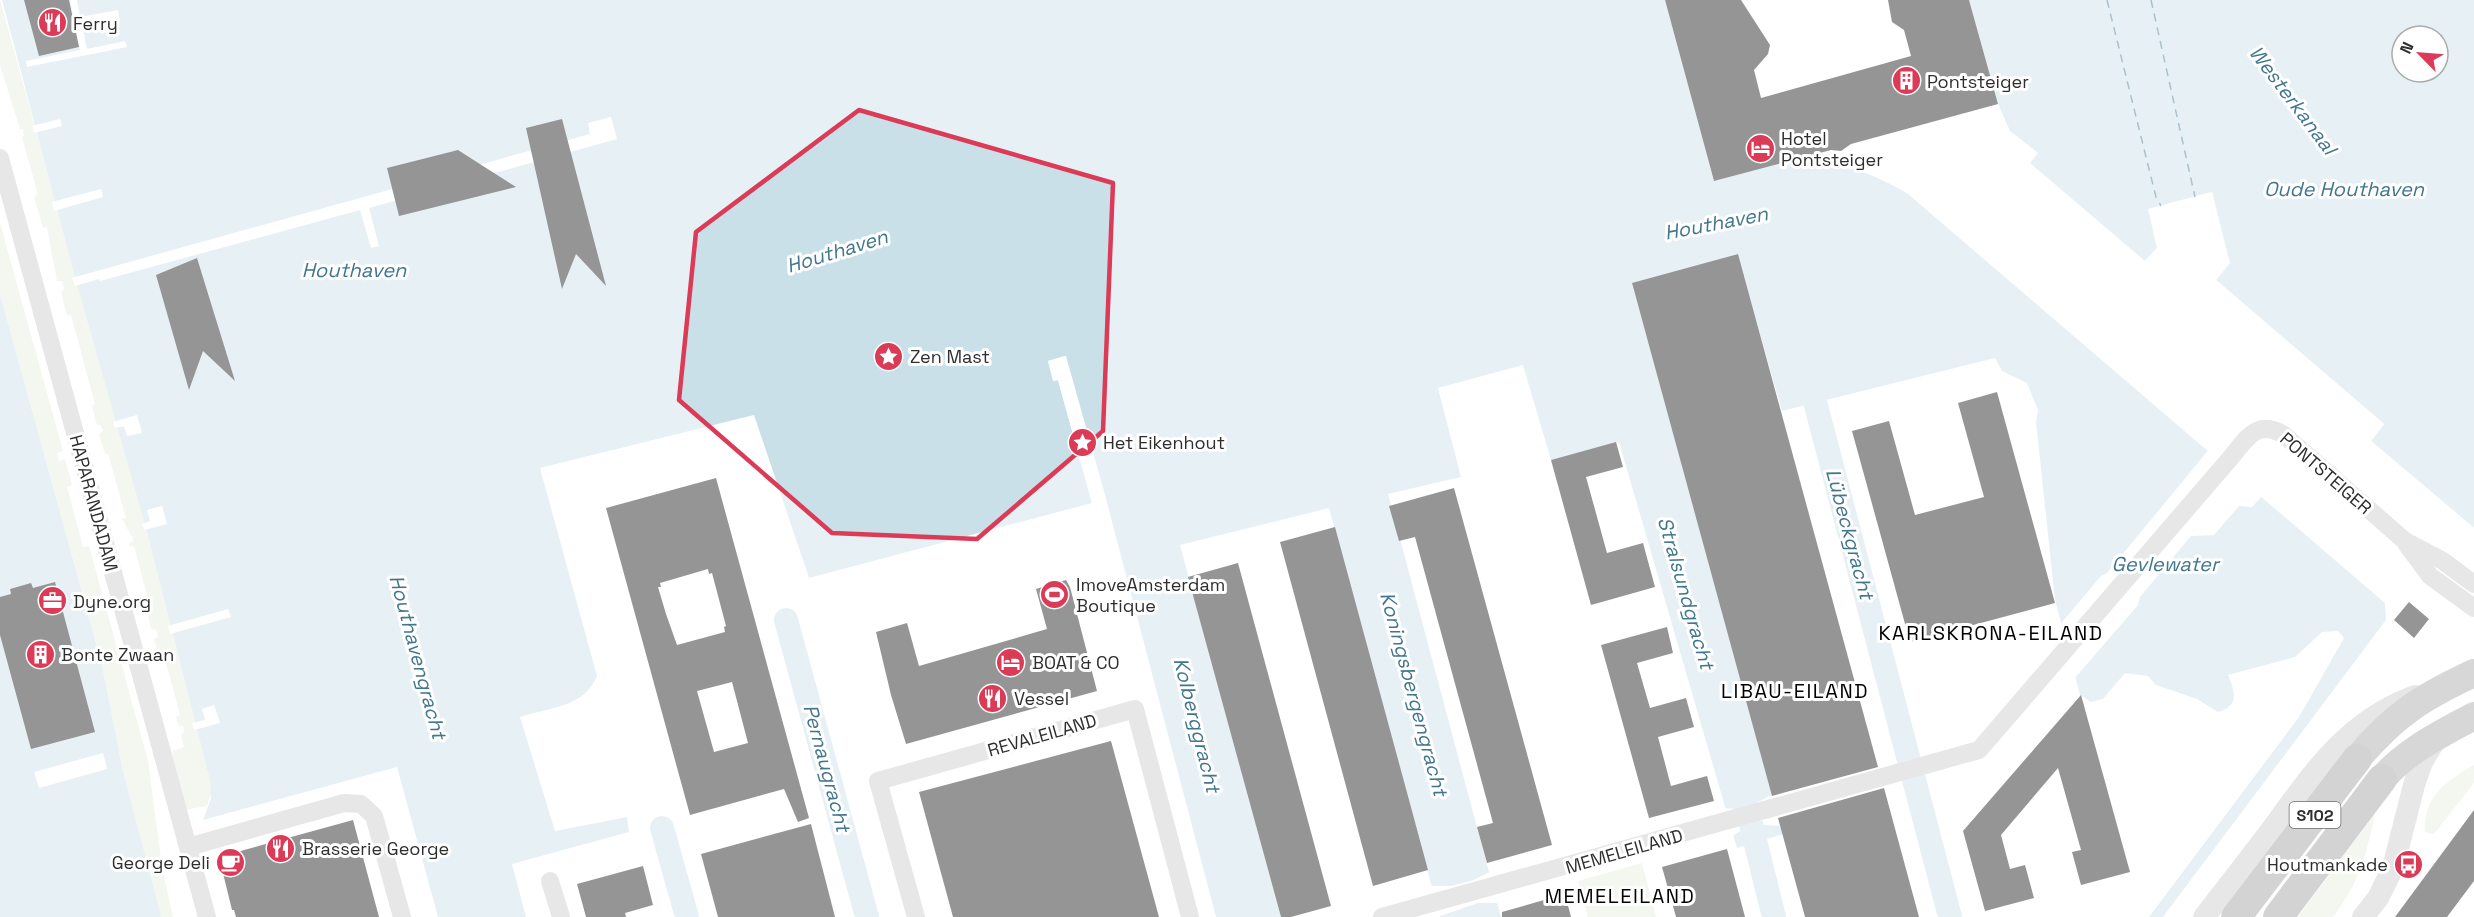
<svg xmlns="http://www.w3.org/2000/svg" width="2474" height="917" viewBox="0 0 2474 917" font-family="'Space Grotesk',sans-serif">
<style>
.green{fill:#e6ebdd}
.water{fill:#cae0e9;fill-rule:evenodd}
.pier{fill:#fff}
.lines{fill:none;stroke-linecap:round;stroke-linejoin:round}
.canal{stroke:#cae0e9;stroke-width:24}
.ferry{stroke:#41768c;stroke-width:1.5;stroke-dasharray:8 6;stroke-linecap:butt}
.building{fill:#151515;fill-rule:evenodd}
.minor{stroke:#cbcbcb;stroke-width:18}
.tertiary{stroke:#cbcbcb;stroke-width:22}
.primary{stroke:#a6a6a6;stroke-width:28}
.trunk{stroke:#9e9e9e;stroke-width:30}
.marked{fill:none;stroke:#db3b57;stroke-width:4.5;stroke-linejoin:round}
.labels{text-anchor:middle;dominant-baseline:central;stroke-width:6;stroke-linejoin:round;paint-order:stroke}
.shield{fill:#fff;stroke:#6d6d6d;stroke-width:1.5}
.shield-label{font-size:16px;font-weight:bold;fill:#2e2e2e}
.poi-label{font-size:18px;fill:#2e2e2e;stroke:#fff;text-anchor:start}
.street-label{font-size:18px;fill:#2e2e2e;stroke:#fff}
.water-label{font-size:20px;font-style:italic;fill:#41768c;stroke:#fff}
.neighbourhood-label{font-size:20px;letter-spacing:1.5px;fill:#000;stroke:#fff}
</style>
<rect width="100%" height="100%" fill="#fff"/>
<g class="green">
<polygon points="0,0 147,532 210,781 211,793 207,806 183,810 172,773 173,751 184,747 181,734 184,732 183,726 179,726 176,717 180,715 163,651 158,652 154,639 158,637 156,630 151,629 147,611 151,610 134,546 130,547 129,543 134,541 122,519 126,518 108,454 105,454 99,434 103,431 101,425 97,425 92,406 95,404 71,315 67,316 61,292 64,289 62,281 57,281 47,227 43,228 34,196 38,194 22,137 24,136 23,129 20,129 0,65"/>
<polygon points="0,223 63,451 57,453 59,461 65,459 72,485 67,487 83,547 89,546 148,761 162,867 173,917 161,917 159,913 123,771 102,665 0,294"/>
<path d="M2474,765V783L2434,834L2425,832C2422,797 2447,781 2474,765Z"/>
<path d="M2375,814C2366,856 2359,883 2333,917H2298Z"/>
<polygon points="1642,863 1656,917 1588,917 1578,881"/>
</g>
<g class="water">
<path d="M2,0H1665L1714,181C1738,175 1763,165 1787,162C1828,156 1874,173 1908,194L2385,603L2386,620L2163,917H2149L2299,717L2344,638L2338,631L2322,632L2295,657L2228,675C2235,691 2240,706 2218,712L2197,699L2156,685L2148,676L2125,673L2103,699L2091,702L2080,695L2055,600L2036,422L2038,410L2027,383L2002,371L1995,358L1782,411L1737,254L1632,285L1790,832L1737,848L1619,442L1551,460L1523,365L1438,388L1461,477L1388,494L1501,917H1440L1329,508L1180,545L1281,917H1216L1106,499L1065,356L1048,361L1054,381L1058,380L1092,503L809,578L754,415L540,468L597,676C585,707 548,708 520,717L555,831L627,817L629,832L512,864L526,917H438L397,767L203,820L211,798L210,781L147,532L75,277Z"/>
<path d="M1969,0H2474V528L2371,441L2384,424L2216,280L2229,263L2212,192L2149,209L2157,248L2145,261L2030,163L2038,153L2010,131L1998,104ZM2402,36H2438V72H2402Z"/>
<polygon points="0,294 102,665 123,771 161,917 0,917"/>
</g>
<g class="pier">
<polygon points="70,0 77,0 80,17 118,10 120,22 83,30 87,49 125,41 127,47 27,67 26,61 80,50"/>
<polygon points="611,117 617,139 369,208 379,246 371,248 360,210 100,281 99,279 75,286 72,278 590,134 588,123"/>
<polygon points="60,119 62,126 34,133 32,126"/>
<polygon points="101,189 103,197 54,211 52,202"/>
<polygon points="2212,192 2230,263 2216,280 2384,424 2371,441 2474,528 2474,531 2369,442 2380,424 2213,282 2226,262 2210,196 2152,211 2160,248 2148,263 2145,261 2157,248 2148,209"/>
<polygon points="1066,356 1106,499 1103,500 1064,359 1051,363 1055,377 1061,379 1095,502 1092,503 1058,380 1053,381 1048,361"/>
<polygon points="137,415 142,433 127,436 124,426 115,428 113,422"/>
<polygon points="2211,447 2264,494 2252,507 2239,506 2214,535 2191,536 2140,597 2138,605 2074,679 2058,627 2101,576 2107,573"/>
<polygon points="162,506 167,524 144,530 142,524 150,521 147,510"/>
<polygon points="228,609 231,617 170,634 168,626"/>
<polygon points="214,705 220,723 194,730 192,723 205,720 202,709"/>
<polygon points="103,753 107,769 39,788 34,772"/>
<polygon points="1780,791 1789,826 1763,825 1740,831 1731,837 1722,808 1736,809 1756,803"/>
<polygon points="1492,871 1501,903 1478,903 1437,917 1428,886 1451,886 1471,881"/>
</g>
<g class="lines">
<g class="canal">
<polyline points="1807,371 1950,917"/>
<polyline points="786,620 867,917"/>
<polyline points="1748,812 1774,917"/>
<polyline points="662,828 687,917"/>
</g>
<g class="ferry">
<polyline points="2107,0 2156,197 2161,206"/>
<polyline points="2151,0 2195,197"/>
</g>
</g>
<g class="building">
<polygon points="24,0 69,0 79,47 39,56"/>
<polygon points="1665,0 1741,0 1770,45 1768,54 1754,70 1761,98 1911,56 1904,30 1892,22 1888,0 1969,0 1998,104 1851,144 1841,151 1831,150 1714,181"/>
<polygon points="562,119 606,286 576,254 562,289 526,128"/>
<polygon points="458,150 516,187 399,216 387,168"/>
<polygon points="1738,254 1878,767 1772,796 1632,283"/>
<polygon points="197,258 235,381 203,351 189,390 156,275"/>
<polygon points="1997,392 2055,603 1910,642 1852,431 1889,421 1915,515 1984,497 1958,403"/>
<polygon points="1616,442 1623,467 1586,477 1607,553 1643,543 1655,587 1591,605 1551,460"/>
<path d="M716,478L809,818L798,822L784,789L690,815L606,508ZM708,569L709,574L712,573L726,626L724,627L725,632L677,645L666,614L658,587H661L660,583ZM732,682L748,743L714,752L697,691Z"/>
<polygon points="1454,488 1552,845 1487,863 1477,827 1493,823 1415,537 1399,541 1389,506"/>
<polygon points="1335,527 1428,870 1373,886 1280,542"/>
<polygon points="1238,563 1331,906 1291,917 1281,917 1188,577"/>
<polygon points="1066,580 1070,587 1097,691 906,744 891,695 876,632 907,623 919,666 1047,629 1036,589"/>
<polygon points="55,582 95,732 31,749 0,635 0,597 11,594 10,589 31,583 33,588"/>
<polygon points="2409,602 2429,619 2414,638 2394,620"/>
<polygon points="1667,627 1673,653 1637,663 1650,708 1686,698 1694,727 1658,737 1671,786 1707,776 1714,801 1649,818 1601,645"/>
<polygon points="2081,695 2130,872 2081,885 2072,852 2081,850 2058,768 2001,835 2010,869 2025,865 2034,898 1985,911 1963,831"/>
<polygon points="1111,741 1159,917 953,917 919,792"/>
<polygon points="1884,788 1919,917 1805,917 1778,818"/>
<polygon points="2474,810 2474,881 2447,917 2395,917"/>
<polygon points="353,820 379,917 236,917 234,910 232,910 219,857"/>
<polygon points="811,824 835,917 718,917 701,854"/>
<polygon points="1727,849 1745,917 1676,917 1662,867"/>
<polygon points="643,866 653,905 625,913 626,917 586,917 577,884"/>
<polygon points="1565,894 1571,917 1502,917 1502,912"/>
</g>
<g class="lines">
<g class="minor">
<polyline points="0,158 207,917"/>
<polyline points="2407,545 2430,576 2474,608"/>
<polyline points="188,847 344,803 361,804 374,816 402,917"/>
<polyline points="550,881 561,917"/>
<polyline points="916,917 878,781 1135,709 1190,917"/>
<path d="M1382,917L1979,750L2227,462C2245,442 2255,417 2284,435L2405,541L2443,561L2474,584"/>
</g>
<g class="tertiary">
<path d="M2204,917C2227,888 2250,858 2272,829C2312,774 2348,720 2415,696"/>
<polyline points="2363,917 2378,898 2393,868 2414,785 2422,762 2437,737"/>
</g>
<g class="primary">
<path d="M2357,759C2394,715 2422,697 2474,673"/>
<path d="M2382,779C2407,750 2441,734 2474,716"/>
</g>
<g class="trunk">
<polyline points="2236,917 2357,759"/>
<polyline points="2278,917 2382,779"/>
</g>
</g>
<path d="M0 0H2474V917H0ZM859,110L1113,183L1103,431L977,539L832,533L679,400L696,232Z" fill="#fff" fill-opacity=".55" fill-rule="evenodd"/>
<path class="marked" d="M859,110L1113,183L1103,431L977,539L832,533L679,400L696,232Z"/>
<defs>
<symbol id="restaurant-disc" viewBox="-11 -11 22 22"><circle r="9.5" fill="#db3b57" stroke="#fff"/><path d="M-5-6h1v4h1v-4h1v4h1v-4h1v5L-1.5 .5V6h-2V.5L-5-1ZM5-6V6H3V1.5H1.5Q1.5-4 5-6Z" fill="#fff"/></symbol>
<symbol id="building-disc" viewBox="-11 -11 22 22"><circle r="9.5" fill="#db3b57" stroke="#fff"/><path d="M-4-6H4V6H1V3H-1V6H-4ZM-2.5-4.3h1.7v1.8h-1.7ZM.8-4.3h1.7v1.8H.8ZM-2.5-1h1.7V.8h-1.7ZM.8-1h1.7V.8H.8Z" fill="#fff"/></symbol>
<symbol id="hotel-disc" viewBox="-11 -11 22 22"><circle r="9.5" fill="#db3b57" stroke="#fff"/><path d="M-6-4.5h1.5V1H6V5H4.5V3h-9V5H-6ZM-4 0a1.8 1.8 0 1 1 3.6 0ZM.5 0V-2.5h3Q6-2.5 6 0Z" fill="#fff"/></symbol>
<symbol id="sight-disc" viewBox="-11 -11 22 22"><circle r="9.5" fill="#db3b57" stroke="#fff"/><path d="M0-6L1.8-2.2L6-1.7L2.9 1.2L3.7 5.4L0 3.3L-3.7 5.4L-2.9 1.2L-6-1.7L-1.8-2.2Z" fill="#fff"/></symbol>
<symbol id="stadium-disc" viewBox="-11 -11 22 22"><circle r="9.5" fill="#db3b57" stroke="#fff"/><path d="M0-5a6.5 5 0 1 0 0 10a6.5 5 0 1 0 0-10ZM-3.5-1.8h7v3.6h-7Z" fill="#fff"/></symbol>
<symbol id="office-disc" viewBox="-11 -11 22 22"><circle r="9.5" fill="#db3b57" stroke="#fff"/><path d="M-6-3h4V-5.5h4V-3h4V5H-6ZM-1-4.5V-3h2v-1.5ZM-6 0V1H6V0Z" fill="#fff"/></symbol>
<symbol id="cafe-disc" viewBox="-11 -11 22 22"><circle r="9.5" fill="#db3b57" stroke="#fff"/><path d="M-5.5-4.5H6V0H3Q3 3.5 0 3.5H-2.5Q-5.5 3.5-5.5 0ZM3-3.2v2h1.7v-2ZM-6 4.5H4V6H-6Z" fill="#fff"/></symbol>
<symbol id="bus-disc" viewBox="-11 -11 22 22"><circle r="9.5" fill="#db3b57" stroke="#fff"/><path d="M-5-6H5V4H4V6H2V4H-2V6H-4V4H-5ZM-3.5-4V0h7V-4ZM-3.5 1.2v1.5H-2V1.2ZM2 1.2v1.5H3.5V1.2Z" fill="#fff"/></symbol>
</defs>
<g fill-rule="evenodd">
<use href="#restaurant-disc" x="36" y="6" width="33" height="33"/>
<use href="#building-disc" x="1890" y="64" width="33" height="33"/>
<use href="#hotel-disc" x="1744" y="132" width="33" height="33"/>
<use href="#sight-disc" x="872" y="340" width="33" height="33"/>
<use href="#sight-disc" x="1066" y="426" width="33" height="33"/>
<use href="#stadium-disc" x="1038" y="578" width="33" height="33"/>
<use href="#office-disc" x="36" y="584" width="33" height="33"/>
<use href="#building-disc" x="24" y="638" width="33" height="33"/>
<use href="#hotel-disc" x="994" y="646" width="33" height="33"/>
<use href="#restaurant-disc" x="976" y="682" width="33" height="33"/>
<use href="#restaurant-disc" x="264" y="832" width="33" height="33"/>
<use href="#cafe-disc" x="214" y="846" width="33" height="33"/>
<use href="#bus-disc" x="2392" y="848" width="33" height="33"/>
</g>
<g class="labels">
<rect class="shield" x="2289.5" y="802" width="51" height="26" rx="4.5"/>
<g class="shield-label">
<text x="2315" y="815">S102</text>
</g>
<g class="poi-label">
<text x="73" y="23">Ferry</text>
<text x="1927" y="81">Pontsteiger</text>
<text x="1781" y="138">Hotel<tspan x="1781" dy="21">Pontsteiger</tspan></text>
<text x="910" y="356">Zen Mast</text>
<text x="1103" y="442">Het Eikenhout</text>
<text x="1076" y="584">ImoveAmsterdam<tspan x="1076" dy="21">Boutique</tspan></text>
<text x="73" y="601">Dyne.org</text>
<text x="61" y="654">Bonte Zwaan</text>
<text x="1032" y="662">BOAT &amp; CO</text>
<text x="1014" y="698">Vessel</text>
<text x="302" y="848">Brasserie George</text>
<text x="210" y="862" text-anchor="end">George Deli</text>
<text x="2388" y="864" text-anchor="end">Houtmankade</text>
</g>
<g class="street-label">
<text transform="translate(2326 473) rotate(41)">PONTSTEIGER</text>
<text transform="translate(94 503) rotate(75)">HAPARANDADAM</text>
<text transform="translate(1042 735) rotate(-16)">REVALEILAND</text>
<text transform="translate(1624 851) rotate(-16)">MEMELEILAND</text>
</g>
<g class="water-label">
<text transform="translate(2293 100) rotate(53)">Westerkanaal</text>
<text x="2344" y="189">Oude Houthaven</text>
<text transform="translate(1716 223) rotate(-11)">Houthaven</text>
<text transform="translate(837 251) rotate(-17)">Houthaven</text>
<text x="354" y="270">Houthaven</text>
<text transform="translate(1850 534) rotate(75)">Lübeckgracht</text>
<text x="2165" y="564">Gevlewater</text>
<text transform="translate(1686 593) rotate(74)">Stralsundgracht</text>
<text transform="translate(418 657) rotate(75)">Houthavengracht</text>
<text transform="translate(1414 694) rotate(75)">Koningsbergengracht</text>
<text transform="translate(1197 725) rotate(76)">Kolberggracht</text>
<text transform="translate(827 768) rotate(75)">Pernaugracht</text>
</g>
<g class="neighbourhood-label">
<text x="1991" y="633">KARLSKRONA-EILAND</text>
<text x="1795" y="691">LIBAU-EILAND</text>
<text x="1620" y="896">MEMELEILAND</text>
</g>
</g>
<g transform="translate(2420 54) rotate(295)"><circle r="28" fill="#ffffff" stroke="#ababab" stroke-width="1.5"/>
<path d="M0-4.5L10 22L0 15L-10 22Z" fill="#db3b57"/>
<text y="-9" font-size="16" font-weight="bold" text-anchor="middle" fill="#2e2e2e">N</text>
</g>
</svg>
